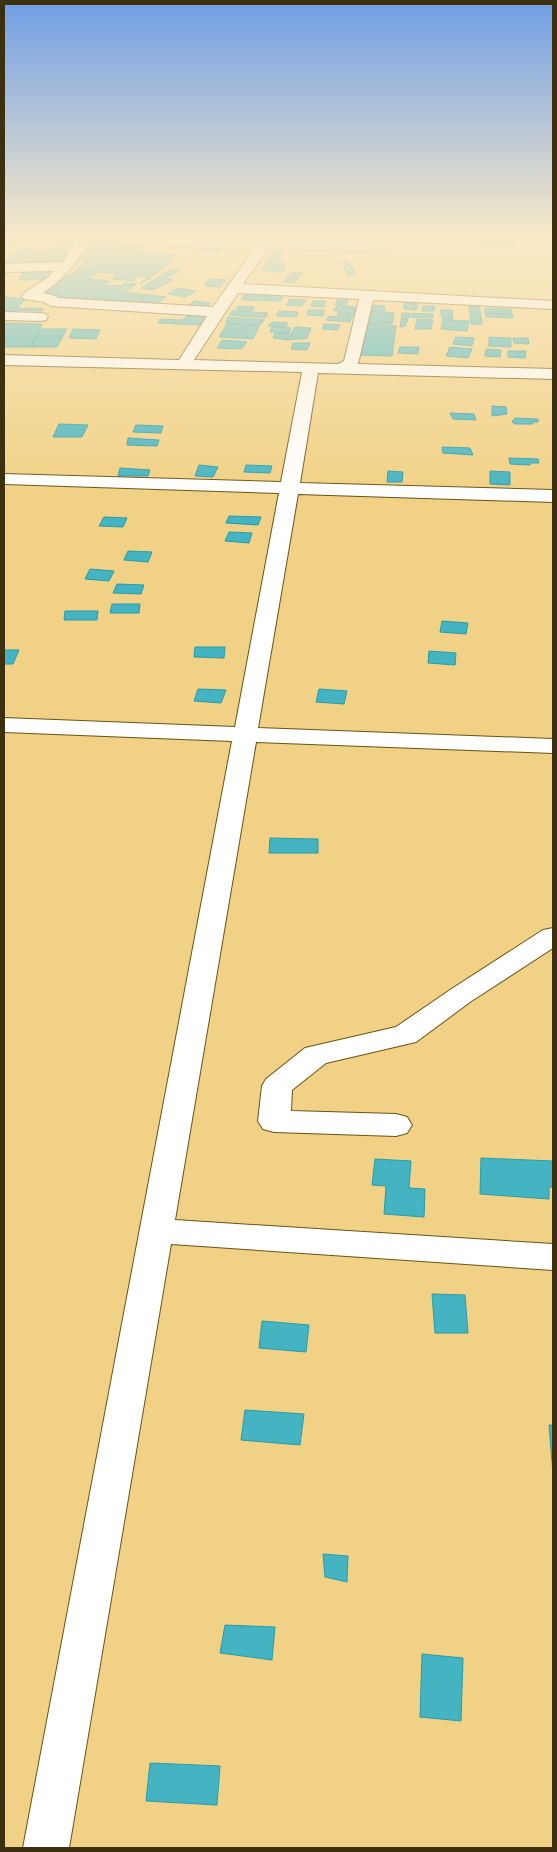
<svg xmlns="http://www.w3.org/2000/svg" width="557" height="1852" viewBox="0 0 557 1852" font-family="Signika,sans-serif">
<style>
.building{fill:#44b3c2;stroke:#259dab}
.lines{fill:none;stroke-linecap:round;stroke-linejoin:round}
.minor-casing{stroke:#695217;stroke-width:2}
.minor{fill:#fff;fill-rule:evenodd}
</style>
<rect width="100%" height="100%" fill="#f1d185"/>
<g class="building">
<polygon points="4,237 10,237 12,246 4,246"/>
<polygon points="60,237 78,237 74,243 55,243"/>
<polygon points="234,237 289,237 277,244 231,241"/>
<polygon points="300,237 339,237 338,241 333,241 327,246 294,246"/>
<polygon points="484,237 518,237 513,247 480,244"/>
<polygon points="91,238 144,244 136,251 176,255 168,265 144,282 139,283 149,277 138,276 134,281 111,279 117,274 76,269 87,261 74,260"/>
<polygon points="29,247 35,247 32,251 43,252 52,247 71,248 58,265 4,265 4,260 7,260 18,250 26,250"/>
<polygon points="202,248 222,249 220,252 200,251"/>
<polygon points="273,251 284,251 279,261 286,264 283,272 262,270"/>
<polygon points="342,262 349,262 356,274 348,275"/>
<polygon points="39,269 53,269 47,279 19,280 23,272 37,272"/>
<polygon points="171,269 180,271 165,278 173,280 153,290 141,288"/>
<polygon points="76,271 99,272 88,279 110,281 103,285 121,286 125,283 137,284 123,292 166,297 151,307 54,298 41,292"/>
<polygon points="291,273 303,273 294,283 283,282"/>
<polygon points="209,279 226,280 220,287 204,286"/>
<polygon points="178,288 196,291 186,297 168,294"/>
<polygon points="244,294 283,295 281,301 242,300"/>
<polygon points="4,297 26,299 17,308 43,309 42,311 18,310 13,313 4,313"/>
<polygon points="290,299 306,300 302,306 286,305"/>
<polygon points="337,300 348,300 346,305 335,305"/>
<polygon points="194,301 211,303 207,307 187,307"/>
<polygon points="313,301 326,301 324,307 311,306"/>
<polygon points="404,303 417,303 416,310 404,309"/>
<polygon points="469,304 479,305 482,324 471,324"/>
<polygon points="368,305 385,306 384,312 394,313 392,324 366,323"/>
<polygon points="238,306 254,307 252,311 236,310"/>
<polygon points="338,306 357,307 353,317 337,315 339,311 333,310"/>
<polygon points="423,306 435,306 434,311 422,311"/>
<polygon points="485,308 511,309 512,314 485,313"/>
<polygon points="308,310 324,310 323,316 307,315"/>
<polygon points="440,310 452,310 453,319 443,320"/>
<polygon points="232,311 268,313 265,318 229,315"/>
<polygon points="279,311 298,312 296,317 276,316"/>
<polygon points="402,313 433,314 433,318 409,317 405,326 400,327"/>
<polygon points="187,314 204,315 200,325 158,323 160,319 180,320 186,318"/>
<polygon points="486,314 513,315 513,318 486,317"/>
<polygon points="329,316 351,318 350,322 326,320"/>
<polygon points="228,317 264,320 260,325 226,323"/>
<polygon points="417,319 433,320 431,329 415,329"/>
<polygon points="443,320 469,321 467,331 441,329"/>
<polygon points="272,322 288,323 286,327 268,326"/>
<polygon points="4,323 42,324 31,347 4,347 5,335 4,335"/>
<polygon points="227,324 259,326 253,339 219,337"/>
<polygon points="324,324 340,325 337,330 322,329"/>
<polygon points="364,324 396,326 392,356 361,355"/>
<polygon points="272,327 291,328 289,333 270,332"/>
<polygon points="295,327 311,328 307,338 287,340 273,338 275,333 291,334"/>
<polygon points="40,329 67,329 62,338 36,338"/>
<polygon points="73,329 100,330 96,339 69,338"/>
<polygon points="456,337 474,338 472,346 453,344"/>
<polygon points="489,337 511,338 511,347 489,346"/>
<polygon points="36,338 62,338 57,347 31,347"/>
<polygon points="513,338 528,338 529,344 514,343"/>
<polygon points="222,340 247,342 241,349 217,348"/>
<polygon points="293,343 310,343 307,350 291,349"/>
<polygon points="400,347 419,347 418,354 398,353"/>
<polygon points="450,347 472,349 468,358 446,356"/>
<polygon points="486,349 501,350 500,357 485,356"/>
<polygon points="508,351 526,351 525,358 508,357"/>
<polygon points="492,406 506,407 507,414 492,416"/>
<polygon points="450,413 474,414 476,420 453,419"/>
<polygon points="515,418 538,419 538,422 532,422 533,424 515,424 512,422"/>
<polygon points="59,424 88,425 82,437 53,437"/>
<polygon points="136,425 163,426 161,433 133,432"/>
<polygon points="128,438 159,440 157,446 127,445"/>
<polygon points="442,447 470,448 473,455 443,453"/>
<polygon points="509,458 538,459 539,463 530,463 530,465 510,464"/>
<polygon points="199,465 218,467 213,477 195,476"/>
<polygon points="246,465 272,466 270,473 244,472"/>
<polygon points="120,468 150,470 148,476 118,476"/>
<polygon points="388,471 403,472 402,482 387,482"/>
<polygon points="490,471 510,472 510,485 490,484"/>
<polygon points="229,516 261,517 258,525 226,523"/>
<polygon points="104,517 127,518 123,527 99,526"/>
<polygon points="229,532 252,533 249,543 225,541"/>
<polygon points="128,551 152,552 148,562 124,560"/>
<polygon points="90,569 114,571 109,581 85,579"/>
<polygon points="117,584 144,585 141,594 113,593"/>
<polygon points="112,604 140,604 139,613 110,613"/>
<polygon points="65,611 98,611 97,620 64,620"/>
<polygon points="442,621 468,623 466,634 440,632"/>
<polygon points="195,647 225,647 224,658 194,657"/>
<polygon points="4,650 19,650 13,664 4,664"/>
<polygon points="429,651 456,653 455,665 428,663"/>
<polygon points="198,689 226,690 221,703 194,701"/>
<polygon points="319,689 347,691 344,704 316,702"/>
<polygon points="270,838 318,839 318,853 269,853"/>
<polygon points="481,1158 553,1161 553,1187 549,1187 549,1199 480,1194"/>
<polygon points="375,1159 411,1161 409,1188 425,1189 424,1217 384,1214 386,1186 372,1185"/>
<polygon points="432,1294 465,1295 468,1333 435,1333"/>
<polygon points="262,1321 309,1325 306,1352 259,1348"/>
<polygon points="245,1410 304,1414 300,1445 241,1440"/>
<polygon points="549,1425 553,1425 553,1474"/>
<polygon points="323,1554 348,1556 347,1582 325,1577"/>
<polygon points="225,1625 275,1627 272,1660 220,1653"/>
<polygon points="422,1654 463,1658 461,1721 420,1717"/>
<polygon points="150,1763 220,1766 217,1805 146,1801"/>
</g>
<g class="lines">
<defs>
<g id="minor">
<path d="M78,237H92C78,260 66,278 43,293L56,296L58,298L213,307L254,249L186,247L117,241L110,237L363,243C375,241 384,237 397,237L384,248L363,251L268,249L243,284L553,301V309L373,300L358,364L553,369V379L318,373L300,483L553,490V502L298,494L258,728L553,739V753L256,742L175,1220L553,1244V1270L171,1244L69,1848H23L232,741L4,732V718L235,727L279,493L4,484V474L281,482L302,372L4,365V355L179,360L207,316L51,306L44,302L24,299L22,296L24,293L47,278L54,271L4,272V264L63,262ZM238,293L359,299L344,361L338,364L194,360Z"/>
<polygon points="540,237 553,237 553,242 542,240"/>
<polygon points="4,312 41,313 46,314 48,317 46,320 41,321 4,320"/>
<polygon points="553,928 553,948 470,1002 416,1042 326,1063 292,1090 291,1111 396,1114 407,1117 412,1125 407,1133 396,1136 274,1132 263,1129 258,1121 262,1086 266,1079 305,1048 396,1027 450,990 543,930"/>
</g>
</defs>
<use href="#minor" class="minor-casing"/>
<use href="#minor" class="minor"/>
</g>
<linearGradient id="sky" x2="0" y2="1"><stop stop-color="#6f9ee5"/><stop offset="0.48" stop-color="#f9eac8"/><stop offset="1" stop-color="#f9eac8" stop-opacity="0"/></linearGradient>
<rect width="557" height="496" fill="url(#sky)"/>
<rect width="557" height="1852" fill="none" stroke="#3c3010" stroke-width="10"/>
</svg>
